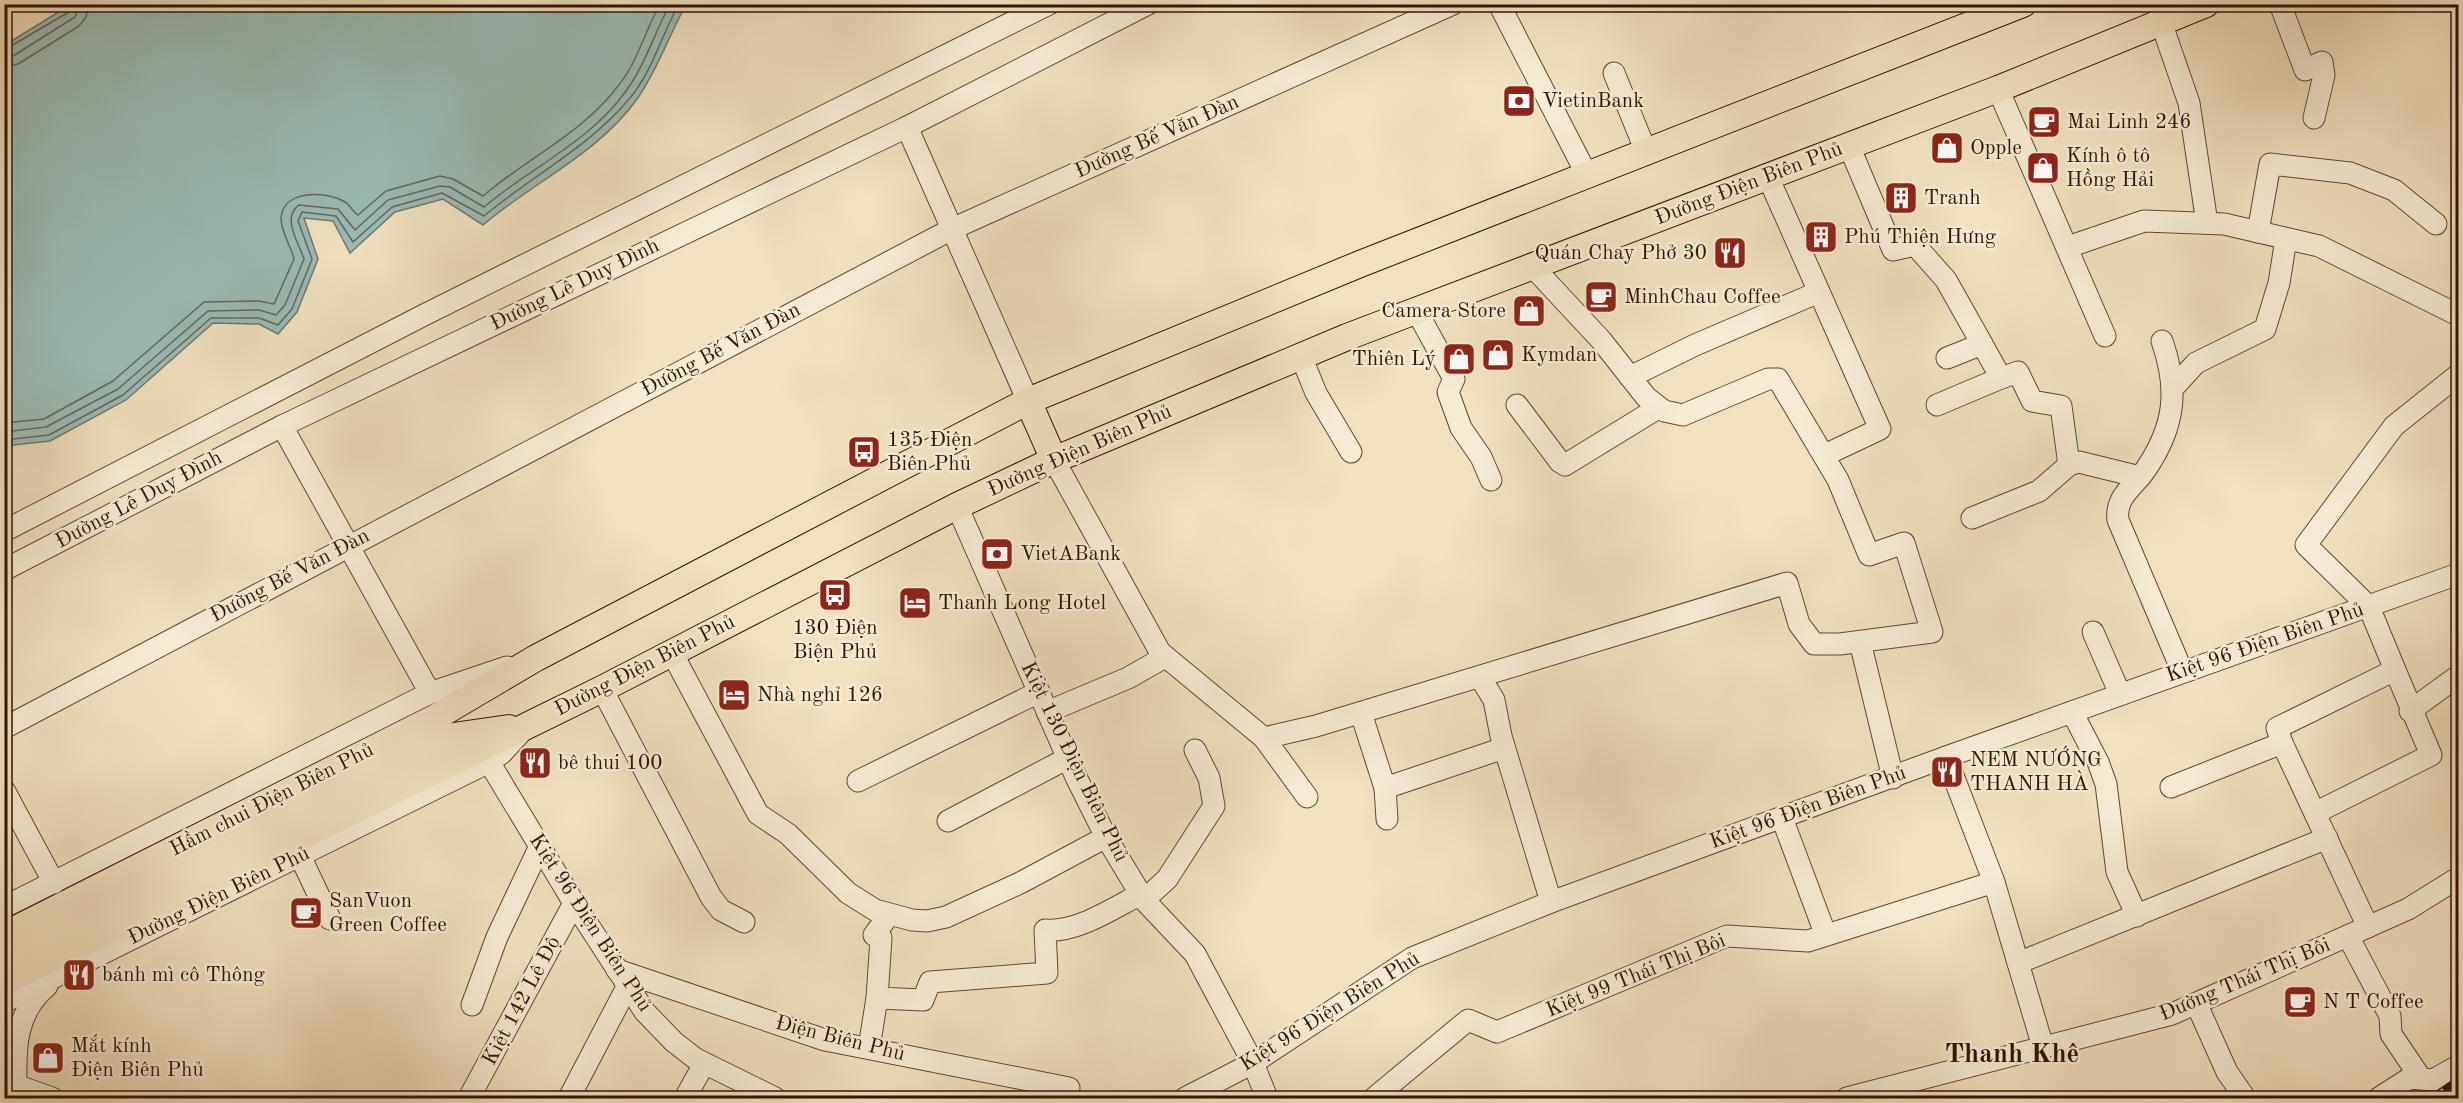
<svg xmlns="http://www.w3.org/2000/svg" width="2463" height="1103" viewBox="0 0 2463 1103" font-family="'Old Standard TT',serif">
<style>
.water{fill:#9bbcb6;stroke:#70796e;stroke-width:1.5}
.lines{fill:none;stroke-linecap:round;stroke-linejoin:round}
.shore{stroke:#65685c;stroke-width:1.5}
.minor-casing{stroke:#604732;stroke-width:23}
.major-casing{stroke:#2f1403;stroke-width:28}
.minor{stroke:#f6ecd5;stroke-width:21}
.major{stroke:#f1e1bf;stroke-width:26}
.rail-casing{stroke:#2f1403;stroke-width:7}
.rail{stroke:#f6ecd5;stroke-width:4.5;stroke-dasharray:14;stroke-linecap:butt}
.labels{text-anchor:middle;dominant-baseline:central;stroke-width:5;stroke-linejoin:round;paint-order:stroke}
.poi-label{font-size:21px;fill:#2f1403;stroke:#f6ecd5;text-anchor:start}
.street-label{font-size:21px;fill:#2f1403;stroke:#f6ecd5}
.district-label{font-size:27px;font-weight:bold;fill:#2f1403;stroke:#f6ecd5}
</style>
<rect width="100%" height="100%" fill="#f1e1bf"/>
<filter id="stains"><feTurbulence type="fractalNoise" baseFrequency=".00333" numOctaves="4"/><feColorMatrix values="0 0 0 0 .2 0 0 0 0 .09 0 0 0 0 .02 0 0 0 .5 -.17"/></filter>
<radialGradient id="worn" r=".72"><stop offset=".6" stop-color="#630" stop-opacity="0"/><stop offset="1" stop-color="#630" stop-opacity=".3"/></radialGradient>
<path class="water" d="M70,5V4L686,5C669,35 657,71 637,99C599,153 532,183 483,225L443,199L395,212L350,253L333,221L304,218L318,259L297,312L278,334L259,324L213,323L126,400L50,441L5,446V45Z"/>
<g class="lines">
<g class="shore">
<polyline points="4,50 69,12 72,4"/>
<polyline points="4,57 13,56 75,17 80,4"/>
<polyline points="4,67 18,64 79,26 86,17 89,4"/>
<path d="M4,423L44,419L113,381L204,302L259,301L274,304L294,259C291,246 281,232 281,218C283,189 327,191 345,202C350,205 353,212 358,215L386,191L440,176L453,179L483,196C527,158 583,133 618,86C637,63 645,31 660,4"/>
<path d="M4,432L46,427L118,389L208,311L259,310L276,315L285,305L304,259C299,243 281,218 299,205L338,209L355,230L388,200L440,186L450,187L484,207C530,168 591,141 626,91C645,65 655,32 670,4"/>
<path d="M4,440L49,435L123,395L211,318H259L278,325L292,309L312,259L298,221L302,212L336,216L353,242L392,207L442,193L484,216C532,176 589,147 630,98C652,72 662,34 679,4"/>
</g>
<defs>
<g id="minor">
<polyline points="1499,4 1588,177"/>
<polyline points="2280,4 2305,70 2322,62 2324,75 2314,118"/>
<polyline points="2161,22 2189,103 2207,223"/>
<polyline points="1614,73 1647,154"/>
<polyline points="1998,89 2105,336"/>
<polyline points="907,127 1028,401"/>
<polyline points="1849,146 1893,250 1915,245 1946,280 1982,344 1947,358"/>
<polyline points="1768,177 1880,429 1825,455"/>
<polyline points="2258,232 2270,164 2350,173 2394,190 2436,224"/>
<polyline points="2068,247 2144,221 2224,224 2319,246 2458,315"/>
<polyline points="1416,310 1454,379 1448,392 1461,428 1481,457 1491,480"/>
<path d="M2162,341C2179,390 2175,426 2146,469C2134,487 2115,496 2118,520L2182,671"/>
<polyline points="1301,356 1316,393 1351,452"/>
<polyline points="1630,377 1695,345 1819,292"/>
<polyline points="2001,378 2018,372 2032,401 2061,406 2069,465"/>
<polyline points="2174,387 2196,363 2265,329 2279,283 2286,239"/>
<polyline points="1517,405 1560,462 1565,465 1658,408"/>
<polyline points="1937,405 2001,378 1982,344"/>
<polyline points="282,426 430,693"/>
<polyline points="1054,460 1160,652 1264,738 1316,726 1787,583 1799,624 1814,644 1840,644 1932,632 1904,543 1869,555 1838,480 1778,379 1768,379 1683,415 1664,411 1646,397 1601,340 1532,266"/>
<polyline points="957,506 1076,777 1106,837 1144,900 1195,954 1253,1063 1267,1098"/>
<polyline points="1972,518 2039,491 2069,465 2079,462 2140,477"/>
<polyline points="4,531 426,314 1049,4"/>
<polyline points="4,570 282,426 907,127 1148,4"/>
<polyline points="2093,632 2120,694"/>
<polyline points="1860,642 1893,778"/>
<polyline points="672,653 758,814 788,834 848,893 875,910 912,920 927,921 946,917 1020,883 1106,837"/>
<polyline points="1480,677 1494,700 1501,736 1551,902"/>
<polyline points="602,689 711,897 721,910 744,922"/>
<polyline points="2410,711 2458,676"/>
<polyline points="1047,712 1128,678 1165,657"/>
<polyline points="2072,712 2098,762 2106,784 2117,872 2137,916"/>
<polyline points="1361,713 1385,788 1387,819"/>
<polyline points="4,728 952,229 1453,4"/>
<polyline points="1264,738 1307,797"/>
<polyline points="2282,743 2368,927"/>
<polyline points="1946,757 1994,882 2043,1047"/>
<polyline points="489,762 574,903 645,1012 674,1042 696,1059 775,1098"/>
<polyline points="858,781 1039,692"/>
<polyline points="2171,787 2282,743 2277,728 2395,670 2369,607 2306,545 2394,426 2458,375"/>
<polyline points="1385,788 1504,748"/>
<polyline points="4,790 54,883"/>
<polyline points="2315,813 2431,755 2395,670"/>
<polyline points="1782,818 1825,933"/>
<polyline points="948,821 1068,758"/>
<polyline points="300,856 330,919"/>
<polyline points="1144,900 1167,879 1214,806 1209,778 1195,750"/>
<polyline points="4,907 430,693 507,667"/>
<path d="M889,915L874,935L881,938L877,998L923,1000L930,982L1047,973L1045,930C1077,933 1113,908 1141,894"/>
<polyline points="2348,936 2390,1016 2391,1034 2420,1077"/>
<polyline points="2018,963 2327,838"/>
<polyline points="617,970 825,1040 1069,1088"/>
<polyline points="4,1002 489,762 502,753 523,730"/>
<polyline points="472,1005 497,937 540,846"/>
<polyline points="2197,1005 2227,1072 2245,1098"/>
<polyline points="869,1048 877,998"/>
<polyline points="4,1081 52,1098"/>
<path d="M4,1087L16,1084C15,1046 16,1012 47,986"/>
<polyline points="469,1098 574,903"/>
<polyline points="569,1098 627,987"/>
<polyline points="685,1098 704,1064"/>
<polyline points="1185,1098 1253,1063 1412,958 1551,902 1946,757 2458,574"/>
<polyline points="1374,1098 1468,1020 1497,1032 1727,936 1808,941 1994,882"/>
<polyline points="1847,1098 2172,1014 2408,909 2458,878"/>
<polyline points="2379,1098 2410,1078 2433,1080 2458,1066"/>
</g>
<g id="major">
<polyline points="1028,401 1054,460"/>
<polyline points="4,935 436,717 536,658 1028,401 1360,264 2023,4"/>
<polyline points="4,958 453,736 509,728"/>
<polyline points="9,980 602,689 957,506 1054,460 1347,337 1998,89 2206,4"/>
</g>
</defs>
<use href="#minor" class="minor-casing"/>
<use href="#major" class="major-casing"/>
<use href="#minor" class="minor"/>
<use href="#major" class="major"/>
<defs>
<polyline id="rail" points="2432,1098 2458,1080"/>
</defs>
<use href="#rail" class="rail-casing"/>
<use href="#rail" class="rail"/>
</g>
<defs>
<symbol id="bank-square" viewBox="-11 -11 22 22"><rect x="-9" y="-9" width="18" height="18" rx="4" fill="#8f2418" stroke="#f6ecd5"/><path d="M-6-4H6V4H-6ZM0-2.3a2.3 2.3 0 1 0 0 4.6a2.3 2.3 0 1 0 0-4.6Z" fill="#fff"/></symbol>
<symbol id="cafe-square" viewBox="-11 -11 22 22"><rect x="-9" y="-9" width="18" height="18" rx="4" fill="#8f2418" stroke="#f6ecd5"/><path d="M-5.5-4.5H6V0H3Q3 3.5 0 3.5H-2.5Q-5.5 3.5-5.5 0ZM3-3.2v2h1.7v-2ZM-6 4.5H4V6H-6Z" fill="#fff"/></symbol>
<symbol id="shop-square" viewBox="-11 -11 22 22"><rect x="-9" y="-9" width="18" height="18" rx="4" fill="#8f2418" stroke="#f6ecd5"/><path d="M-5-2.5h2.3a2.7 3.5 0 0 1 5.4 0H5L5.5 6h-11ZM-1.5-2.5h3a1.5 2.3 0 0 0-3 0Z" fill="#fff"/></symbol>
<symbol id="building-square" viewBox="-11 -11 22 22"><rect x="-9" y="-9" width="18" height="18" rx="4" fill="#8f2418" stroke="#f6ecd5"/><path d="M-4-6H4V6H1V3H-1V6H-4ZM-2.5-4.3h1.7v1.8h-1.7ZM.8-4.3h1.7v1.8H.8ZM-2.5-1h1.7V.8h-1.7ZM.8-1h1.7V.8H.8Z" fill="#fff"/></symbol>
<symbol id="restaurant-square" viewBox="-11 -11 22 22"><rect x="-9" y="-9" width="18" height="18" rx="4" fill="#8f2418" stroke="#f6ecd5"/><path d="M-5-6h1v4h1v-4h1v4h1v-4h1v5L-1.5 .5V6h-2V.5L-5-1ZM5-6V6H3V1.5H1.5Q1.5-4 5-6Z" fill="#fff"/></symbol>
<symbol id="bus-square" viewBox="-11 -11 22 22"><rect x="-9" y="-9" width="18" height="18" rx="4" fill="#8f2418" stroke="#f6ecd5"/><path d="M-5-6H5V4H4V6H2V4H-2V6H-4V4H-5ZM-3.5-4V0h7V-4ZM-3.5 1.2v1.5H-2V1.2ZM2 1.2v1.5H3.5V1.2Z" fill="#fff"/></symbol>
<symbol id="hotel-square" viewBox="-11 -11 22 22"><rect x="-9" y="-9" width="18" height="18" rx="4" fill="#8f2418" stroke="#f6ecd5"/><path d="M-6-4.5h1.5V1H6V5H4.5V3h-9V5H-6ZM-4 0a1.8 1.8 0 1 1 3.6 0ZM.5 0V-2.5h3Q6-2.5 6 0Z" fill="#fff"/></symbol>
</defs>
<g fill-rule="evenodd">
<use href="#bank-square" x="1500" y="82" width="38" height="38"/>
<use href="#cafe-square" x="2025" y="103" width="38" height="38"/>
<use href="#shop-square" x="1928" y="129" width="38" height="38"/>
<use href="#shop-square" x="2024" y="149" width="38" height="38"/>
<use href="#building-square" x="1882" y="179" width="38" height="38"/>
<use href="#building-square" x="1802" y="218" width="38" height="38"/>
<use href="#restaurant-square" x="1711" y="234" width="38" height="38"/>
<use href="#cafe-square" x="1582" y="278" width="38" height="38"/>
<use href="#shop-square" x="1510" y="292" width="38" height="38"/>
<use href="#shop-square" x="1479" y="336" width="38" height="38"/>
<use href="#shop-square" x="1440" y="340" width="38" height="38"/>
<use href="#bus-square" x="845" y="433" width="38" height="38"/>
<use href="#bank-square" x="978" y="535" width="38" height="38"/>
<use href="#bus-square" x="816" y="576" width="38" height="38"/>
<use href="#hotel-square" x="896" y="584" width="38" height="38"/>
<use href="#hotel-square" x="715" y="676" width="38" height="38"/>
<use href="#restaurant-square" x="516" y="744" width="38" height="38"/>
<use href="#restaurant-square" x="1928" y="753" width="38" height="38"/>
<use href="#cafe-square" x="287" y="894" width="38" height="38"/>
<use href="#restaurant-square" x="60" y="956" width="38" height="38"/>
<use href="#cafe-square" x="2281" y="983" width="38" height="38"/>
<use href="#shop-square" x="29" y="1039" width="38" height="38"/>
</g>
<g class="labels">
<g class="poi-label">
<text x="1542" y="101">VietinBank</text>
<text x="2067" y="122">Mai Linh 246</text>
<text x="1970" y="148">Opple</text>
<text x="2066" y="156">Kính ô tô<tspan x="2066" dy="24">Hồng Hải</tspan></text>
<text x="1924" y="198">Tranh</text>
<text x="1844" y="237">Phú Thiện Hưng</text>
<text x="1707" y="253" text-anchor="end">Quán Chay Phở 30</text>
<text x="1624" y="297">MinhChau Coffee</text>
<text x="1506" y="311" text-anchor="end">Camera Store</text>
<text x="1521" y="355">Kymdan</text>
<text x="1436" y="359" text-anchor="end">Thiên Lý</text>
<text x="887" y="440">135 Điện<tspan x="887" dy="24">Biên Phủ</tspan></text>
<text x="1020" y="554">VietABank</text>
<text x="938" y="603">Thanh Long Hotel</text>
<text x="835" y="628" text-anchor="middle">130 Điện<tspan x="835" dy="24">Biện Phủ</tspan></text>
<text x="757" y="695">Nhà nghỉ 126</text>
<text x="1970" y="760">NEM NƯỚNG<tspan x="1970" dy="24">THANH HÀ</tspan></text>
<text x="558" y="763">bê thui 100</text>
<text x="329" y="901">SanVuon<tspan x="329" dy="24">Green Coffee</tspan></text>
<text x="102" y="975">bánh mì cô Thông</text>
<text x="2323" y="1002">N T Coffee</text>
<text x="71" y="1046">Mắt kính<tspan x="71" dy="24">Điện Biên Phủ</tspan></text>
</g>
<g class="street-label">
<text transform="translate(1157 137) rotate(-24)">Đường Bế Văn Đàn</text>
<text transform="translate(1749 184) rotate(-21)">Đường Điện Biên Phủ</text>
<text transform="translate(575 285) rotate(-26)">Đường Lê Duy Đình</text>
<text transform="translate(721 350) rotate(-28)">Đường Bế Văn Đàn</text>
<text transform="translate(1080 451) rotate(-24)">Đường Điện Biên Phủ</text>
<text transform="translate(139 500) rotate(-28)">Đường Lê Duy Đình</text>
<text transform="translate(290 576) rotate(-28)">Đường Bế Văn Đàn</text>
<text transform="translate(2265 643) rotate(-19)">Kiệt 96 Điện Biên Phủ</text>
<text transform="translate(645 666) rotate(-27)">Đường Điện Biên Phủ</text>
<text transform="translate(1074 762) rotate(64)">Kiệt 130 Điện Biên Phủ</text>
<text transform="translate(272 800) rotate(-27)">Hầm chui Điện Biên Phủ</text>
<text transform="translate(1808 808) rotate(-20)">Kiệt 96 Điện Biên Phủ</text>
<text transform="translate(219 896) rotate(-26)">Đường Điện Biên Phủ</text>
<text transform="translate(590 923) rotate(57)">Kiệt 96 Điện Biên Phủ</text>
<text transform="translate(1636 976) rotate(-22)">Kiệt 99 Thái Thị Bôi</text>
<text transform="translate(2245 980) rotate(-23)">Đường Thái Thị Bôi</text>
<text transform="translate(522 1001) rotate(-62)">Kiệt 142 Lê Độ</text>
<text transform="translate(1330 1012) rotate(-32)">Kiệt 96 Điện Biên Phủ</text>
<text transform="translate(840 1039) rotate(14)">Điện Biên Phủ</text>
</g>
<g class="district-label">
<text x="2012" y="1054">Thanh Khê</text>
</g>
</g>
<rect width="2463" height="1103" fill="none" stroke="#f1e1bf" stroke-width="24"/>
<rect x="6" y="6" width="2451" height="1091" fill="none" stroke="#2f1403" stroke-width="3"/>
<rect x="12" y="12" width="2439" height="1079" fill="none" stroke="#2f1403" stroke-width="1.5"/>
<rect width="100%" height="100%" filter="url(#stains)"/>
<rect width="100%" height="100%" fill="url(#worn)"/>
</svg>
